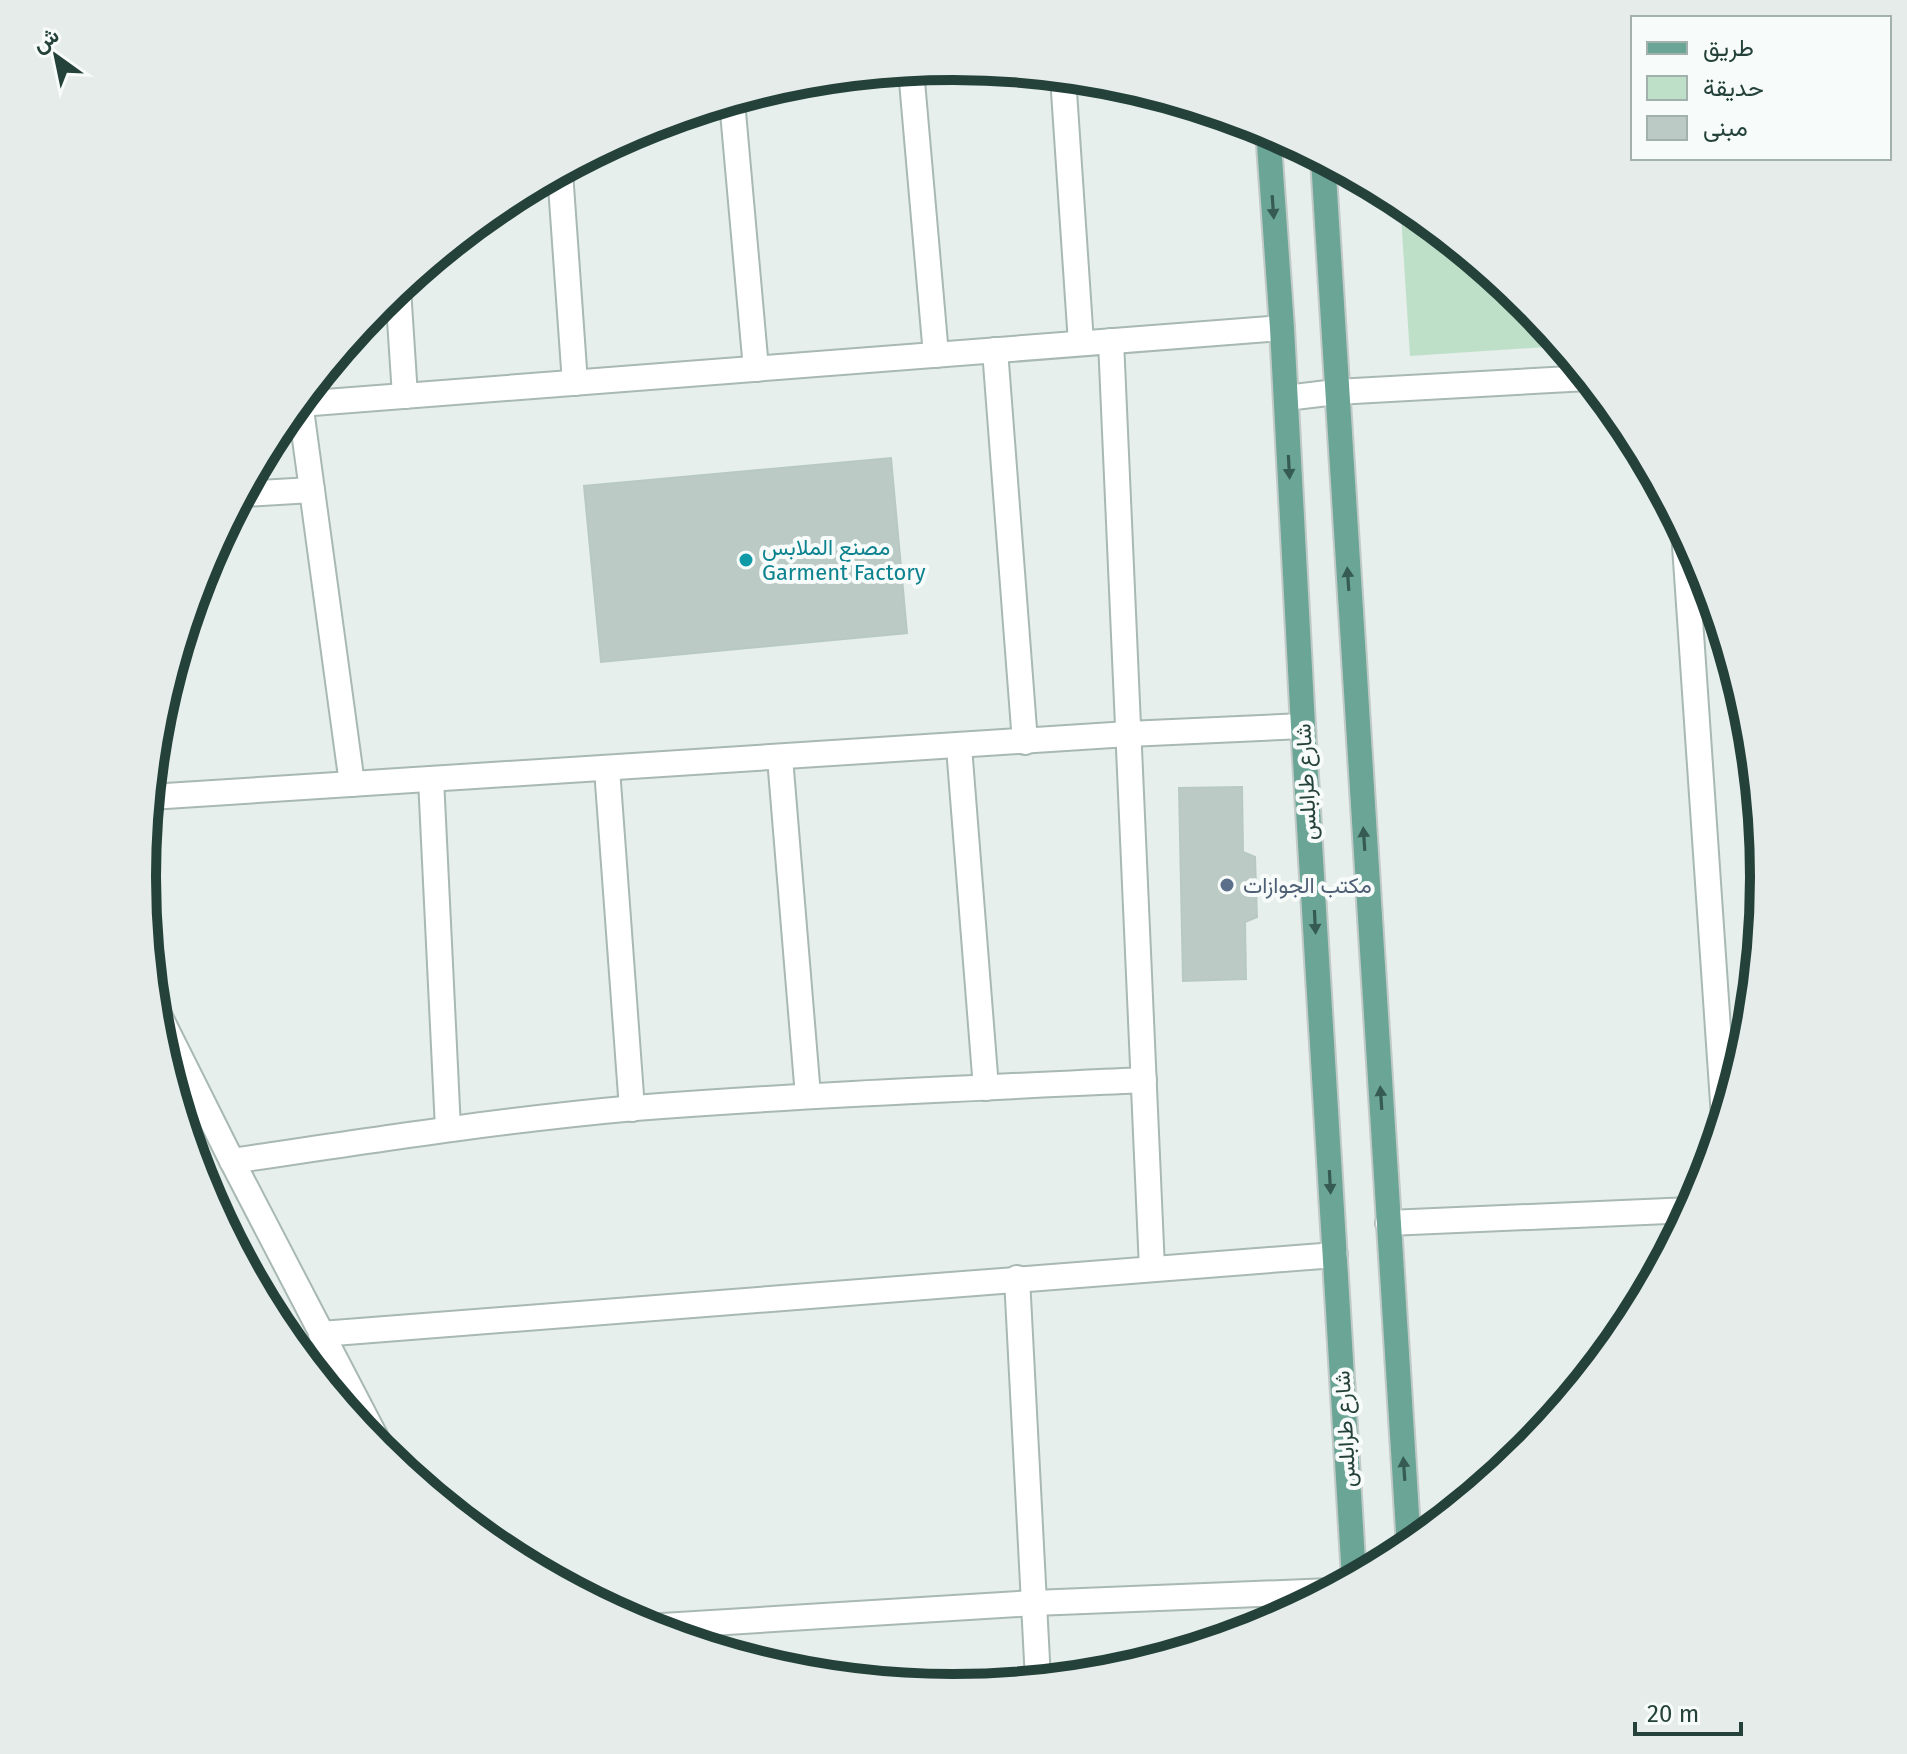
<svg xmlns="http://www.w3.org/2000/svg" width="1907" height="1754" viewBox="0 0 1907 1754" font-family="'Fira Sans',Vazirmatn,sans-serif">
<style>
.green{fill:#bfe0c8}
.building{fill:#bbcac4;stroke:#b8c9c2;stroke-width:2}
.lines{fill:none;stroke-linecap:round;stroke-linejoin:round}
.minor-casing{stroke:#a8b8b2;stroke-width:28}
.major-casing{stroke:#c2cac8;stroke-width:28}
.minor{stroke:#fff;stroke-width:24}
.major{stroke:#6aa596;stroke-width:24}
.oneway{fill:#365b51}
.culture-dot{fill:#0f9aa8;stroke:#f7fbf9;stroke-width:3}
.service-dot{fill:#5c6f8a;stroke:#f7fbf9;stroke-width:3}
.labels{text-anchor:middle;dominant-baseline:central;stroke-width:8;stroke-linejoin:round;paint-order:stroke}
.culture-label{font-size:22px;fill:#0d838f;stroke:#f7fbf9;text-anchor:start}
.street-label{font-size:22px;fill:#24423a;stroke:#f7fbf9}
.service-label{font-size:22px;fill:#4e5e75;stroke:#f7fbf9;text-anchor:start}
.rim{fill:none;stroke:#24423a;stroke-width:10}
</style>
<rect width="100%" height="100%" fill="#e6efeb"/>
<polygon class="green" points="1400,200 1527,304 1562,346 1410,356"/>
<g class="building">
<polygon points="891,458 907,633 601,662 584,486"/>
<polygon points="1242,787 1243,852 1255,857 1257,917 1245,922 1246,979 1183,981 1179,788"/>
</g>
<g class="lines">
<defs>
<g id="minor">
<polyline points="911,70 936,355"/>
<polyline points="1063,77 1081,343"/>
<polyline points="732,101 756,369"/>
<polyline points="560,172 575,383"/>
<polyline points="398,289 405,396"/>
<polyline points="1111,341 1152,1269"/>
<polyline points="995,350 1025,742"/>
<polyline points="1286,398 1336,392 1588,378"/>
<polyline points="300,402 352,784"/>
<polyline points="300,404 1282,328"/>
<polyline points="243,494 312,490"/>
<polyline points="1684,531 1724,1117"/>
<polyline points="959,747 986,1088"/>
<polyline points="780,758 808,1096"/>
<polyline points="607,769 632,1109"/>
<polyline points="431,779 448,1129"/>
<polyline points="150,797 1128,734 1303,726"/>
<polyline points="155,1007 232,1161 385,1455"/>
<path d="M232,1161C366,1141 500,1120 635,1108C804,1095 974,1088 1144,1080"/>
<polyline points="200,1175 226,1227"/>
<polyline points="1388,1223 1691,1210"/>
<polyline points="1017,1278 1038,1680"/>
<polyline points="321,1334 1335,1255"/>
<polyline points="646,1627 1034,1603 1331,1591"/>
</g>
<g id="major">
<polyline points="1268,130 1282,328 1303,726 1354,1578"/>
<polyline points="1323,159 1409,1547"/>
</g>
</defs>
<use href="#minor" class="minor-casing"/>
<use href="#major" class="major-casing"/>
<use href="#minor" class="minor"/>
<use href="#major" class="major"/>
</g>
<defs><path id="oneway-solid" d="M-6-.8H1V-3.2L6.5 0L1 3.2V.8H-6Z" transform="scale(2)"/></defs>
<g class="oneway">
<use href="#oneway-solid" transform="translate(1273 207) rotate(86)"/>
<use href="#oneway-solid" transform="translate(1289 467) rotate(87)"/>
<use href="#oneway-solid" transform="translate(1348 579) rotate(-94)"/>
<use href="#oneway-solid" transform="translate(1364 839) rotate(-94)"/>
<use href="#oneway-solid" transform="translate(1315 922) rotate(87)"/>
<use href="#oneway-solid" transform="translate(1381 1098) rotate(-94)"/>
<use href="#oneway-solid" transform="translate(1330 1182) rotate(87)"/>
<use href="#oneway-solid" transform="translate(1404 1469) rotate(-94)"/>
</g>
<circle class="culture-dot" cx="746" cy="560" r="8"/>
<circle class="service-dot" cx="1227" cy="885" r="8"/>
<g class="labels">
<g class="culture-label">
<text x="762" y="547">مصنع الملابس<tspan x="762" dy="25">Garment Factory</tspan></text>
</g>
<g class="street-label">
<text transform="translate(1306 782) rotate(-93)">شارع طرابلس</text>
<text transform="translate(1345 1429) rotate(-93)">شارع طرابلس</text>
</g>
<g class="service-label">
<text x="1243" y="885">مكتب الجوازات</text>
</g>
</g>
<path d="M0 0H1907V1754H0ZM156 877a797 797 0 1 1 1594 0a797 797 0 1 1-1594 0Z" fill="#e6ecea" fill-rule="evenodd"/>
<path class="rim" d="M156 877a797 797 0 1 1 1594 0a797 797 0 1 1-1594 0Z"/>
<rect x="1631" y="16" width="260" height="144" fill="#f7fbf9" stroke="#a3b1ad" stroke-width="2"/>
<rect x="1647" y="42" width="40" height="12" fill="#6aa596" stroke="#a3b1ad" stroke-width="2"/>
<text x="1703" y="56" font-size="24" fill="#24423a">طريق</text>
<rect x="1647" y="76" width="40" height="24" fill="#bfe0c8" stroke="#a3b1ad" stroke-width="2"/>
<text x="1703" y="96" font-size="24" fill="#24423a">حديقة</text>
<rect x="1647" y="116" width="40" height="24" fill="#bbcac4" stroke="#a3b1ad" stroke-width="2"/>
<text x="1703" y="136" font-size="24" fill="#24423a">مبنى</text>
<g transform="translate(56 56) rotate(327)" stroke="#f7fbf9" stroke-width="6" paint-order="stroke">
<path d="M0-6L14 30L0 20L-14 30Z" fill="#24423a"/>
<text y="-12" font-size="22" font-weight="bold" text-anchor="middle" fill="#24423a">ش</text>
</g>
<path d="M1635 1722v12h106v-12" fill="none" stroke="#24423a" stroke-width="4"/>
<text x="1647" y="1722" font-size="24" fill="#24423a" stroke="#f7fbf9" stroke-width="6" paint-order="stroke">20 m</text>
</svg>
